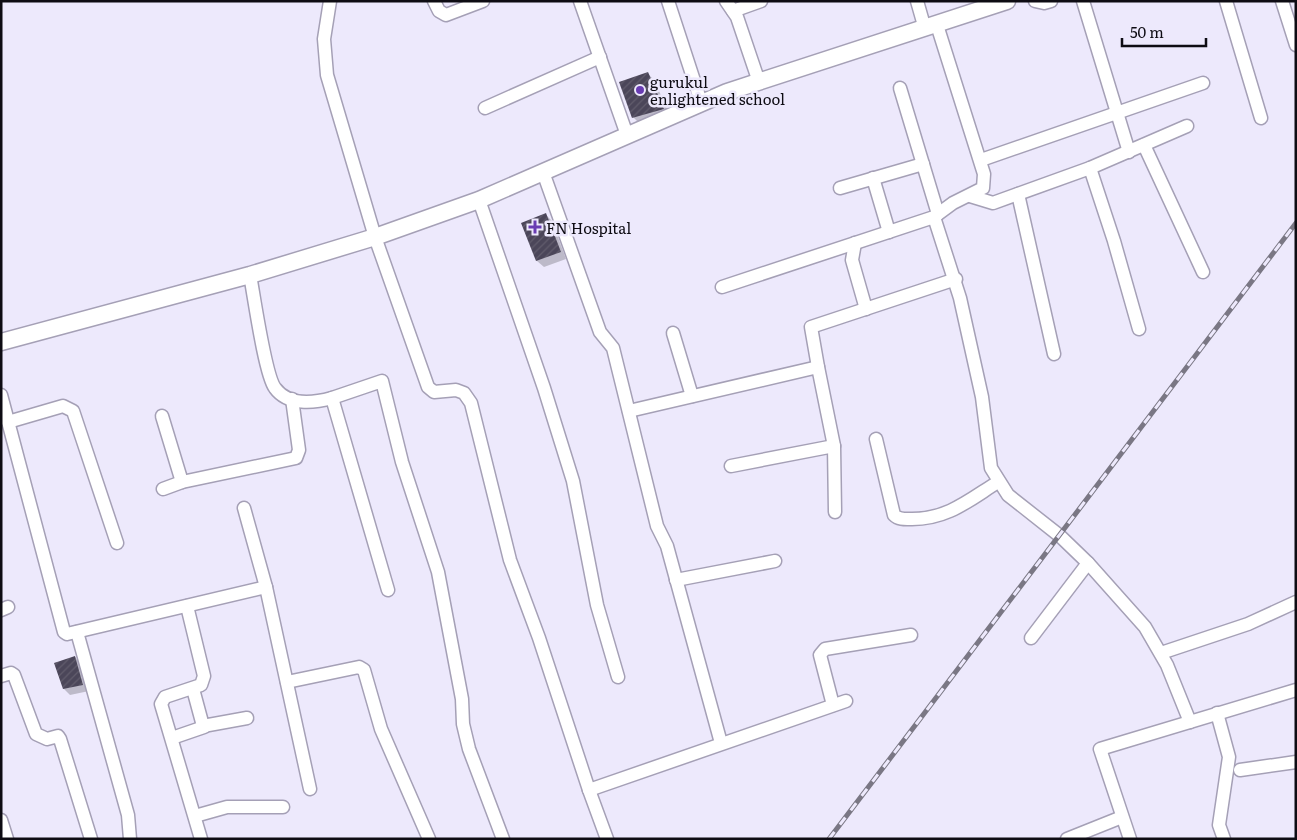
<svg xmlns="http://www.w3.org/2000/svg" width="1297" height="840" viewBox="0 0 1297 840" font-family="Literata,serif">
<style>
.shadow{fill:#0003}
.building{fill:url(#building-hatch)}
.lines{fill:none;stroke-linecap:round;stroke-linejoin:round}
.minor-casing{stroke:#a5a0b6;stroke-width:15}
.tertiary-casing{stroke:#a5a0b6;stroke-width:19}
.minor{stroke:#fff;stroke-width:12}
.tertiary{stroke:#fff;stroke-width:16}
.rail-casing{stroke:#7a7784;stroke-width:5}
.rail{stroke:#ede9fc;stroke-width:3;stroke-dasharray:9;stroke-linecap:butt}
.poi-dot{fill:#693cb3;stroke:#ede9fc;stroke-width:2}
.labels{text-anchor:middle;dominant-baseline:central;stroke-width:5;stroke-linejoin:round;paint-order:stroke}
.poi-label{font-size:15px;fill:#0e0c13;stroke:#ede9fc;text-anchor:start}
</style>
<defs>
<pattern id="building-hatch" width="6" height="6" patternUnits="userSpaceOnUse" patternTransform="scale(1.25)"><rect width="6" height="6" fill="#4b4659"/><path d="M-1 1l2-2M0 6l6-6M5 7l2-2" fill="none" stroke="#615c6c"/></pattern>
</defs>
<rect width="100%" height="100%" fill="#ede9fc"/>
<g class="shadow">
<polygon points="648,74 654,80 670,115 640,124 633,117"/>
<polygon points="545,214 552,221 566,259 544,267 537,261 523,223"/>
<polygon points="75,657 81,664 89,691 70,695 64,689"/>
</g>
<g class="building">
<polygon points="648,72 664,109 632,118 619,82"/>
<polygon points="546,213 561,252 536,261 521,223"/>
<polygon points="75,656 83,685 63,689 54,663"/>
</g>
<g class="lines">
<defs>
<g id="minor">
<polyline points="330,1 324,39 327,75 375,237 428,387 434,392 456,390 464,393 471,403 510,560 539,638 589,790 607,839"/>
<polyline points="434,1 439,11 446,15 483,1"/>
<polyline points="580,1 627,135"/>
<polyline points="668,1 701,102"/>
<polyline points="726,1 737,17 759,82"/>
<polyline points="917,1 925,29"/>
<polyline points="1035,1 1044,3 1051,1"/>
<polyline points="1083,1 1129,152"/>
<polyline points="1226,1 1261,118"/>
<polyline points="1282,1 1296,45"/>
<polyline points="733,11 761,1"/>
<polyline points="937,25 984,174 983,188 953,203 934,217 960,298 982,397 991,468 1008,495 1060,536 1088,563 1145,627 1167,665 1190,722"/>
<polyline points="900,88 938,214"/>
<polyline points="485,108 600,57"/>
<polyline points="1144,145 1203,272"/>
<polyline points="981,160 1203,83"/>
<polyline points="1090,168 1114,241 1139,329"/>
<polyline points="543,172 600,332 613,348 657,526 667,546 721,743"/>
<polyline points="873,178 889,232"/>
<polyline points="840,188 923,164"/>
<polyline points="1018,194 1054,354"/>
<polyline points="970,196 993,203 1090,168 1187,126"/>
<polyline points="479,200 544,388 573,481 597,605 618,677"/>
<polyline points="855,243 852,260 866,309"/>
<path d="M250,275C254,296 265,375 275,388C288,406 314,403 332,398L388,590"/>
<polyline points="722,287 934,217"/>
<polyline points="673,333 692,396"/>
<polyline points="818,367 811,327 956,279"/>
<polyline points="1,395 64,632 67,634 266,587 310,789"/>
<polyline points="332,398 382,381 402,462 438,572 462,699 463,724 469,749 503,839"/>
<polyline points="629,411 818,367 834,446 835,512"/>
<polyline points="162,416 182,482"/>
<polyline points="8,422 63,406 73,411 117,543"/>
<path d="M876,439L894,515C899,520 906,519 912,519C948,519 969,500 998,482"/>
<polyline points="731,466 834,446"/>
<polyline points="163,489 182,482 296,458 299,450 292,399"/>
<polyline points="244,508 266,587"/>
<polyline points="676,580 775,561"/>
<polyline points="187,606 204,676 201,685 165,697 161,704 201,839"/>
<polyline points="1,610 8,607"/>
<polyline points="77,632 128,815 130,839"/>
<polyline points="1031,638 1088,563"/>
<polyline points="1161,653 1248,624 1296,602"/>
<polyline points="1,676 11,673 14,675 36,734 47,739 58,736 60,739 91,839"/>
<polyline points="287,682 359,667 364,670 381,729 429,839"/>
<polyline points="193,689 203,726 247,718"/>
<polyline points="833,705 820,655 825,649 911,635"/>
<polyline points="1217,713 1229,757 1219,825 1224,839"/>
<polyline points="172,738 204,727"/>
<polyline points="1240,770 1296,762"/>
<polyline points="589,790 846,701"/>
<polyline points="195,816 227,807 283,807"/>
<polyline points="1,820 7,839"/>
<polyline points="1067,839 1122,817"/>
<polyline points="1130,839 1100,749 1296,690"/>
</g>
<polyline id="tertiary" points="1,342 250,275 375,237 479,200 727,92 1007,1"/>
</defs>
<use href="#minor" class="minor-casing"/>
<use href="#tertiary" class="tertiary-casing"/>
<use href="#minor" class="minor"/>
<use href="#tertiary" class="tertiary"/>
<defs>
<polyline id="rail" points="829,839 1296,223"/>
</defs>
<use href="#rail" class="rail-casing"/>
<use href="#rail" class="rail"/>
</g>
<g class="poi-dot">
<circle cx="640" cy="90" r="5"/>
<path d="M532.5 219.5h5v5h5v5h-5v5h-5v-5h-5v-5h5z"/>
</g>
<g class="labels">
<g class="poi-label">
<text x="650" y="81">gurukul<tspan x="650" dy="17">enlightened school</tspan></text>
<text x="546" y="227">FN Hospital</text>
</g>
</g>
<rect width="1297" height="840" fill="none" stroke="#0e0c13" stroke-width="5"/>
<path d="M1122 38v8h84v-8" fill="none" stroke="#0e0c13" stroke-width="2.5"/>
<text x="1130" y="38" font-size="15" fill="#0e0c13" stroke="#ede9fc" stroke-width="4" paint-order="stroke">50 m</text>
</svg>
